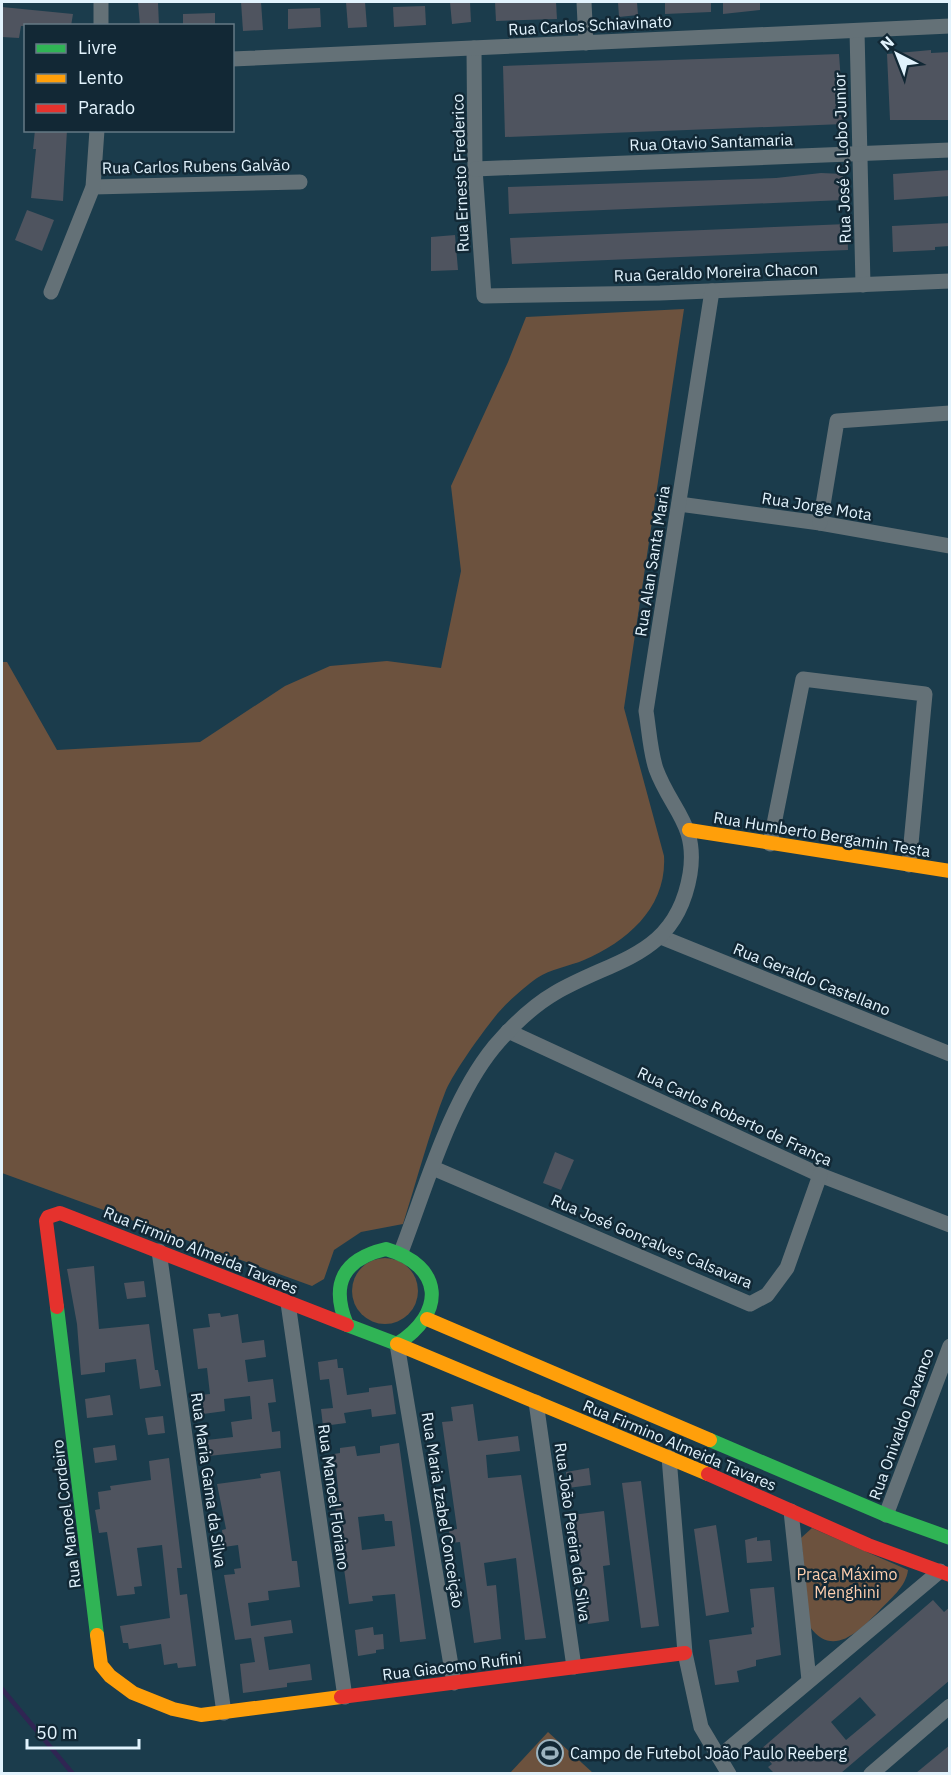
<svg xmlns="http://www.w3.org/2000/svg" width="951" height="1775" viewBox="0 0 951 1775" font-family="'IBM Plex Sans',sans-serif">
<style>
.green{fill:#6c523e}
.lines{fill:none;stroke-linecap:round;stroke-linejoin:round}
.stream{stroke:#302553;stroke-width:4.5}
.building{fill:#4f545f;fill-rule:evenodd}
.street{stroke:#647177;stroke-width:15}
.fast{stroke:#30b455;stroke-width:14}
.slow{stroke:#ff9f0a;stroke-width:14}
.jam{stroke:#e5322d;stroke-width:14}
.labels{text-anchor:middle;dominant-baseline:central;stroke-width:5;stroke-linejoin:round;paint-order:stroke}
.street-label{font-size:16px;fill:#e2f3fd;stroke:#122835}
.park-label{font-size:16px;fill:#feceae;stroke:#122835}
.poi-label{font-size:16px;fill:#e2f3fd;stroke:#122835;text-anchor:start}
</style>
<rect width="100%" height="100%" fill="#1b3c4c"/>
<g class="green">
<path d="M684,309L624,708L664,856C667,907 628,941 584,960C570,966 550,969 537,978C523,988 505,1004 494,1018C481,1034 454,1072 446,1090C429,1133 417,1180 403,1224L361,1232L334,1250L324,1279L312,1286L2,1173V662H7L57,750L200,742L285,686L330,666L387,661L441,668L461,571L451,486L508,362L526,317Z"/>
<circle cx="385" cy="1291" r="33"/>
<path d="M812,1528L908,1570C906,1587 890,1599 879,1611C860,1630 833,1659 810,1627L801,1538Z"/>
<polygon points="548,1732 593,1773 510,1773"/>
</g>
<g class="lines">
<polyline class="stream" points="2,1689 73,1774"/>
</g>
<g class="building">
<polygon points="138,2 158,2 159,26 140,26"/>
<polygon points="241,2 261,2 263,30 243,31"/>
<polygon points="346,2 365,2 367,27 348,28"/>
<polygon points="450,2 470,2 471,22 452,24"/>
<polygon points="495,2 556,2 557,19 496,21"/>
<polygon points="618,2 637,2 638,15 619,17"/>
<polygon points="665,2 711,2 711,12 665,14"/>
<polygon points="723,2 760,2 760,10 723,14"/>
<polygon points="425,6 426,25 394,27 393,7"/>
<polygon points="2,7 73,14 71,26 21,26 19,38 2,37"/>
<polygon points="320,8 321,27 288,29 288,9"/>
<polygon points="215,13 215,26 183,26 183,14"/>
<polygon points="931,50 931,53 950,52 950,120 890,120 887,54"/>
<polygon points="839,54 844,124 505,137 503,66"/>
<polygon points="35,130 67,130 63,201 31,198 36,149 33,149"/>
<polygon points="950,170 950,196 894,200 893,174"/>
<polygon points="821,173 843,174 844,200 509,214 508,187 776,178"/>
<polygon points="27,210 54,220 42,251 15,240"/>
<polygon points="950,223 950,246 935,247 935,250 893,252 892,226"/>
<polygon points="847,224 848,250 512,264 510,238"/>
<polygon points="455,235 458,270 431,271 431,237"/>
<polygon points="555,1152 574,1160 561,1190 543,1183"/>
<polygon points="94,1266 99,1329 149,1324 155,1370 158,1370 161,1386 140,1389 136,1359 105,1363 105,1372 81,1375 77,1324 67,1269"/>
<polygon points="144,1281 146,1297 127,1299 124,1283"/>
<polygon points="220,1313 221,1317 238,1314 242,1343 264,1340 266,1357 245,1360 248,1382 273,1379 276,1402 268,1403 272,1432 280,1431 281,1448 209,1456 207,1440 233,1437 231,1422 252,1419 250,1396 224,1399 225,1411 203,1414 200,1395 210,1394 207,1368 198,1369 193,1329 210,1327 208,1314"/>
<polygon points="337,1359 338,1368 343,1368 347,1395 369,1392 369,1388 392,1385 396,1414 372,1417 371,1409 344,1413 346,1423 323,1426 321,1409 333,1408 329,1379 320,1380 318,1362"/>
<polygon points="110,1395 113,1415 87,1418 85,1399"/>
<polygon points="473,1404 478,1441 518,1436 520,1451 486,1455 488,1478 521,1475 546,1638 525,1640 516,1558 484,1563 487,1586 496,1585 501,1639 474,1643 460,1542 450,1543 449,1530 457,1529 442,1422 453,1421 451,1407"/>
<polygon points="163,1416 165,1433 148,1435 145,1418"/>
<path d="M399,1443L426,1639L400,1642L395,1594L372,1596L373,1601L349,1604L334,1498L339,1497L336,1469H330L328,1455L340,1453V1448L355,1446L357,1456L380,1453V1446ZM384,1514L385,1521H392L395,1546L362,1550L358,1517Z"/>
<polygon points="115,1445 117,1460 95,1463 93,1448"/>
<polygon points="169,1458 182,1568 177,1568 180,1595 187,1594 196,1666 178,1668 177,1663 164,1665 161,1644 129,1649 128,1643 123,1643 120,1626 170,1618 162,1545 137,1548 142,1586 134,1587 135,1594 117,1596 107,1532 99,1533 95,1510 100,1509 98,1492 111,1490 110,1486 151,1480 149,1461"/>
<polygon points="589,1468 591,1485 568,1488 566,1472"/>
<polygon points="280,1471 292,1561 297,1561 300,1587 268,1591 269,1600 248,1603 251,1626 291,1620 293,1633 264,1637 269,1670 310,1664 312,1680 287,1683 287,1687 243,1693 240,1664 255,1662 251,1638 235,1640 224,1575 235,1574 234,1569 241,1568 238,1545 224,1547 222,1530 226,1529 217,1484 261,1478 260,1474"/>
<polygon points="641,1481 659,1626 641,1628 622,1483"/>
<polygon points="604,1511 610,1565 603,1566 609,1621 588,1624 572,1515"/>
<polygon points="716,1525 729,1612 706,1616 694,1529"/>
<polygon points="757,1537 757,1541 770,1540 772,1561 747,1563 745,1540"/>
<polygon points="774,1587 781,1655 756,1660 756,1666 737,1671 739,1682 715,1685 709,1640 752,1634 751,1628 754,1627 750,1589"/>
<path d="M933,1600L944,1612L950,1607V1680L841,1773H774L768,1767L772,1764L760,1750ZM860,1697L876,1715L846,1740L831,1722Z"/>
<polygon points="373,1627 374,1635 383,1634 384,1649 376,1650 376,1653 358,1656 355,1630"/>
<polygon points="950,1745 950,1773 916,1773"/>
</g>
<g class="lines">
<g class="street">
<polyline points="101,2 101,26"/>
<polyline points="584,2 586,43"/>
<polyline points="857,31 863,285"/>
<polyline points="474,48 475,169 484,296 660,293 950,281"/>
<polyline points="232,59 950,26"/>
<polyline points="475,169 950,150"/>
<polyline points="93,187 300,182"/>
<polyline points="51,292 93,187 97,130"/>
<polyline points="679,504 820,523 950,546"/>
<polyline points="820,523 837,421 950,413"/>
<polyline points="770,844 803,679 925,694 909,865"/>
<polyline points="661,937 950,1054"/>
<polyline points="508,1031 820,1175 950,1225"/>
<polyline points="433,1168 750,1304 767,1295 787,1268 820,1175"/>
<polyline points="159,1251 224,1713"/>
<path d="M401,1252C426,1187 450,1101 494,1047C512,1026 531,1007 555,993C615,958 676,957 690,874C698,824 671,810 656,769C650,751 649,729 646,711L712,291"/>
<polyline points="288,1303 345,1697"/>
<polyline points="397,1344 454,1683"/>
<polyline points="536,1402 574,1667"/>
<polyline points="669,1457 685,1653 701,1727 729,1774"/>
<polyline points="791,1511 809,1680"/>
<polyline points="886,1515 950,1346"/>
<polyline points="719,1757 940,1571"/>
<polyline points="871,1774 950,1706"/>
</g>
<g class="fast">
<path d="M386,1249C444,1266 446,1313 397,1344L347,1325C330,1284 343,1259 386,1249Z"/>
<polyline points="57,1307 97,1635"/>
<polyline points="710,1440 886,1515 950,1538"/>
</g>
<g class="slow">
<polyline points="689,830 950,871"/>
<polyline points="427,1319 710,1440"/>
<polyline points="397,1344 708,1474"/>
<polyline points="97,1635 101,1665 110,1676 133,1693 173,1709 201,1715 341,1697"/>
</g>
<g class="jam">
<polyline points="57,1307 46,1221 48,1217 60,1213 347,1325"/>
<polyline points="708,1474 868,1545 950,1575"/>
<polyline points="341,1697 685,1653"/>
</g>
</g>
<defs>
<symbol id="stadium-ring" viewBox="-11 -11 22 22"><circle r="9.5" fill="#122835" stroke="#9cb3bf" stroke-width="1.5"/><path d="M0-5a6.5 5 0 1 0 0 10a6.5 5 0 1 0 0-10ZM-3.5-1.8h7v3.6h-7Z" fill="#9cb3bf"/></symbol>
</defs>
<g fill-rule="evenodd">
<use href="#stadium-ring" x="535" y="1738" width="30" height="30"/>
</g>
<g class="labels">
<g class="street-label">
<text transform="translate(590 25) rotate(-3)">Rua Carlos Schiavinato</text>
<text transform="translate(711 142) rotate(-2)">Rua Otavio Santamaria</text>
<text transform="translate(842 158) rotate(-92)">Rua José C. Lobo Junior</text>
<text transform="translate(196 166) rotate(-1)">Rua Carlos Rubens Galvão</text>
<text transform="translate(460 173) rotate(-92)">Rua Ernesto Frederico</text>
<text transform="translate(716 272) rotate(-2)">Rua Geraldo Moreira Chacon</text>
<text transform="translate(817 506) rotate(9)">Rua Jorge Mota</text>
<text transform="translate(652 561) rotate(-81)">Rua Alan Santa Maria</text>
<text transform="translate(822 834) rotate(9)">Rua Humberto Bergamin Testa</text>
<text transform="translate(812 979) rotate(22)">Rua Geraldo Castellano</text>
<text transform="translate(735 1116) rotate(25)">Rua Carlos Roberto de França</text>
<text transform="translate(652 1241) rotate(23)">Rua José Gonçalves Calsavara</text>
<text transform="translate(201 1250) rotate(22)">Rua Firmino Almeida Tavares</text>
<text transform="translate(901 1424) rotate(-70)">Rua Onivaldo Davanco</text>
<text transform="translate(680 1445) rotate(23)">Rua Firmino Almeida Tavares</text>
<text transform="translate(209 1480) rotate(82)">Rua Maria Gama da Silva</text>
<text transform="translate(334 1497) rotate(82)">Rua Manoel Floriano</text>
<text transform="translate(443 1510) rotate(81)">Rua Maria Izabel Conceição</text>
<text transform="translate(66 1514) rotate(-97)">Rua Manoel Cordeiro</text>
<text transform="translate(573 1532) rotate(82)">Rua João Pereira da Silva</text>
<text transform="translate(452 1666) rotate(-7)">Rua Giacomo Rufini</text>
</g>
<g class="park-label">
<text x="847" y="1574">Praça Máximo<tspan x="847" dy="18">Menghini</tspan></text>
</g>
<g class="poi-label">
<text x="570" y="1753">Campo de Futebol João Paulo Reeberg</text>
</g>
</g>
<rect width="951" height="1775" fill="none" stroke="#e2f3fd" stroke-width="6"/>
<rect x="24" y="24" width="210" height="108" fill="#122835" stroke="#657985" stroke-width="1.5"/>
<rect x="36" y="44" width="30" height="9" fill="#30b455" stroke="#657985" stroke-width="1.5"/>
<text x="78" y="54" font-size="18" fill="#e2f3fd">Livre</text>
<rect x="36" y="74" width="30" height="9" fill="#ff9f0a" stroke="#657985" stroke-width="1.5"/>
<text x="78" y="84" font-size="18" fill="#e2f3fd">Lento</text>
<rect x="36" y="104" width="30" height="9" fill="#e5322d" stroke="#657985" stroke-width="1.5"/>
<text x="78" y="114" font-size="18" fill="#e2f3fd">Parado</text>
<g transform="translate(897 54) rotate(318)" stroke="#122835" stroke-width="4.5" paint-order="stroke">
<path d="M0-4.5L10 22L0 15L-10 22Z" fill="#e2f3fd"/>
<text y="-9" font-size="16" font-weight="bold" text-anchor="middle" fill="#e2f3fd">N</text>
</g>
<path d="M27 1739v9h112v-9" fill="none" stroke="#e2f3fd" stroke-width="3"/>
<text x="36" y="1739" font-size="18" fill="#e2f3fd" stroke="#122835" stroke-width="4.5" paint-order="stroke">50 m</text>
</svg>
